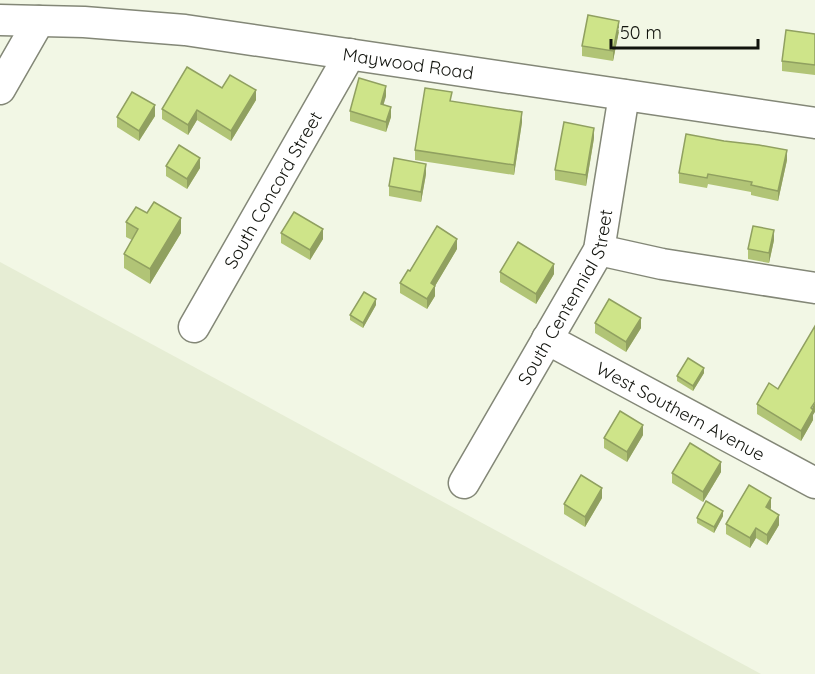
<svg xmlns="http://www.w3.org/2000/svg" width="815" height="674" viewBox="0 0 815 674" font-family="Quicksand,sans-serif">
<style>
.built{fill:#e6edd4}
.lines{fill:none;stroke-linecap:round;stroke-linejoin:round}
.minor-casing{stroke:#838777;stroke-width:33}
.minor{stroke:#fff;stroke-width:30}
.wall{fill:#b1c476}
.shaded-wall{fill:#90a060}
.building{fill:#cee489;stroke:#90a060;stroke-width:1.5}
.labels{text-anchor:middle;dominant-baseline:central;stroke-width:4.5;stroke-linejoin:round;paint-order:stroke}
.street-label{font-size:18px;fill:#11130d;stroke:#f2f7e5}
</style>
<rect width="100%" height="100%" fill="#f2f7e5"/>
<polygon class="built" points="0,262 761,674 0,674"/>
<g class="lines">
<defs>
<g id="minor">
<path id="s1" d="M0,20L84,22L185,30L815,123"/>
<polyline points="0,89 39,21"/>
<polyline points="599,250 662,264 815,288"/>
<path id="s2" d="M194,327L350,54"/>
<path id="s3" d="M547,339L815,483"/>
<path id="s4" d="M464,483L599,250L624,95"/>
</g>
</defs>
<use href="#minor" class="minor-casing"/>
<use href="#minor" class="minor"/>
</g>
<g class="wall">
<polygon points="619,31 613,61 582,56 582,46"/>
<polygon points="815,34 815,75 782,71 782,61"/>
<polygon points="222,88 256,100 231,141 197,120 188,135 162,119 162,109"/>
<polygon points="386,96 383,105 391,117 386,132 350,121 350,111"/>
<polygon points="452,101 522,122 514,175 415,160 415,150"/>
<polygon points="155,116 139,141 117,127 117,117"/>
<polygon points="594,138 586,186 555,180 555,170"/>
<polygon points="787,160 778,201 751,195 751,192 708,184 707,188 679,183 679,173"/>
<polygon points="166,166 200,168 187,189 166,176"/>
<polygon points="426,174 421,202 389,196 389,186"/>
<polygon points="126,222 181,233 150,284 124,268 124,254 132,240 126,237"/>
<polygon points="281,233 323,239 310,260 281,243"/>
<polygon points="774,240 769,263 748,259 748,249"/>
<polygon points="457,249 435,286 435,296 427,309 400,293 400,283 410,271"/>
<polygon points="500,272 554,274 536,304 500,282"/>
<polygon points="376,305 363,328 350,320 350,315"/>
<polygon points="595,323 641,328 626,352 595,333"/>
<polygon points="704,373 693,391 677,381 677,376"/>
<polygon points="757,404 813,415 813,420 801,441 757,414"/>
<polygon points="643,435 627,462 604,448 604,438"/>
<polygon points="721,472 703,502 672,483 672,473"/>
<polygon points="602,498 585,527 564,514 564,504"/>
<polygon points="771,508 770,510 779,525 767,545 756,538 750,548 726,534 726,524"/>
<polygon points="723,516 714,533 697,523 697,518"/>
</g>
<g class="shaded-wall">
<polygon points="619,21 619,31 613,61 613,51"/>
<polygon points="386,86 386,96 381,114 381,104"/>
<polygon points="256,90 256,100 231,141 231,131"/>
<polygon points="155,105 155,116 139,141 139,131"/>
<polygon points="391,107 391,117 386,132 386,122"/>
<polygon points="197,110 197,120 188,135 188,125"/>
<polygon points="522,112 522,122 514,175 514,165"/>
<polygon points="594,128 594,138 586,186 586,175"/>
<polygon points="787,150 787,160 778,201 778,191"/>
<polygon points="200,158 200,168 187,189 187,179"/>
<polygon points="426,164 426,174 421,202 421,192"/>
<polygon points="181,218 181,233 150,284 150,269"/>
<polygon points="323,229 323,239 310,260 310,250"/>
<polygon points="774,230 774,240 769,263 769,253"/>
<polygon points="457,239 457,249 435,286 435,296 427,309 427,299 431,283"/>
<polygon points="554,264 554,274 536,304 536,294"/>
<polygon points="376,299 376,305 363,328 363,323"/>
<polygon points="641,318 641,328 626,352 626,342"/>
<polygon points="704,368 704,373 693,391 693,386"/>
<polygon points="815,402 815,412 813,415 813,420 801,441 801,431"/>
<polygon points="643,425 643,435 627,462 627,452"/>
<polygon points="721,462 721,472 703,502 703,492"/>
<polygon points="602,488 602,498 585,527 585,517"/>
<polygon points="771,498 771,508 766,517 766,507"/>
<polygon points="723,511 723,516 714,533 714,527"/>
<polygon points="779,515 779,525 767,545 767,535"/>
<polygon points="756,528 756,538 750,548 750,538"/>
</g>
<g class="building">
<polygon points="588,15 619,21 613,51 582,46"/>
<polygon points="786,30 815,34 815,65 782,61"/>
<polygon points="187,67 222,88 230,75 256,90 231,131 197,110 188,125 162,109"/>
<polygon points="359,78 386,86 381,104 391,107 386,122 350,111"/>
<polygon points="425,88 452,92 450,101 522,112 514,165 415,150"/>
<polygon points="132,92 155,105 139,131 117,117"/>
<polygon points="564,122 594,128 586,175 555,170"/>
<polygon points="686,134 724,141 759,145 787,150 778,191 751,185 752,182 708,174 707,178 679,173"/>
<polygon points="179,145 200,158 187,179 166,166"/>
<polygon points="394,158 426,164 421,192 389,186"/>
<polygon points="154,202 181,218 150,269 124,254 138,229 126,222 136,207 147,213"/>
<polygon points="294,212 323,229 310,250 281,233"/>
<polygon points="437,226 457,239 431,283 435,286 427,299 400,283 408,270 410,271"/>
<polygon points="753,226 774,230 769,253 748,249"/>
<polygon points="518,242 554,264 536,294 500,272"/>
<polygon points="364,292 376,299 363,323 350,315"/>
<polygon points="609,299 641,318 626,342 595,323"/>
<polygon points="815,326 815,402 811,408 813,410 801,431 757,404 769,383 778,389"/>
<polygon points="688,358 704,368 693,386 677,376"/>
<polygon points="620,411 643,425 627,452 604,438"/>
<polygon points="690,443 721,462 703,492 672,473"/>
<polygon points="581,475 602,488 585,517 564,504"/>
<polygon points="749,485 771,498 766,507 779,515 767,535 756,528 750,538 726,524"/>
<polygon points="706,501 723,511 714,527 697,518"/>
</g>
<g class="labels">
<g class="street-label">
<text stroke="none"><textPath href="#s1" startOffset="411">Maywood Road</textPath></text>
<text stroke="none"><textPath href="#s2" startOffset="158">South Concord Street</textPath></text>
<text stroke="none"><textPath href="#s4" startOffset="213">South Centennial Street</textPath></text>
<text stroke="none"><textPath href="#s3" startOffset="152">West Southern Avenue</textPath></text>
</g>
</g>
<path d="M611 39v9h147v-9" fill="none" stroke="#11130d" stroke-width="3"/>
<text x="620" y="39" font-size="18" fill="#11130d" stroke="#f2f7e5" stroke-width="4.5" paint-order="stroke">50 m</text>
</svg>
